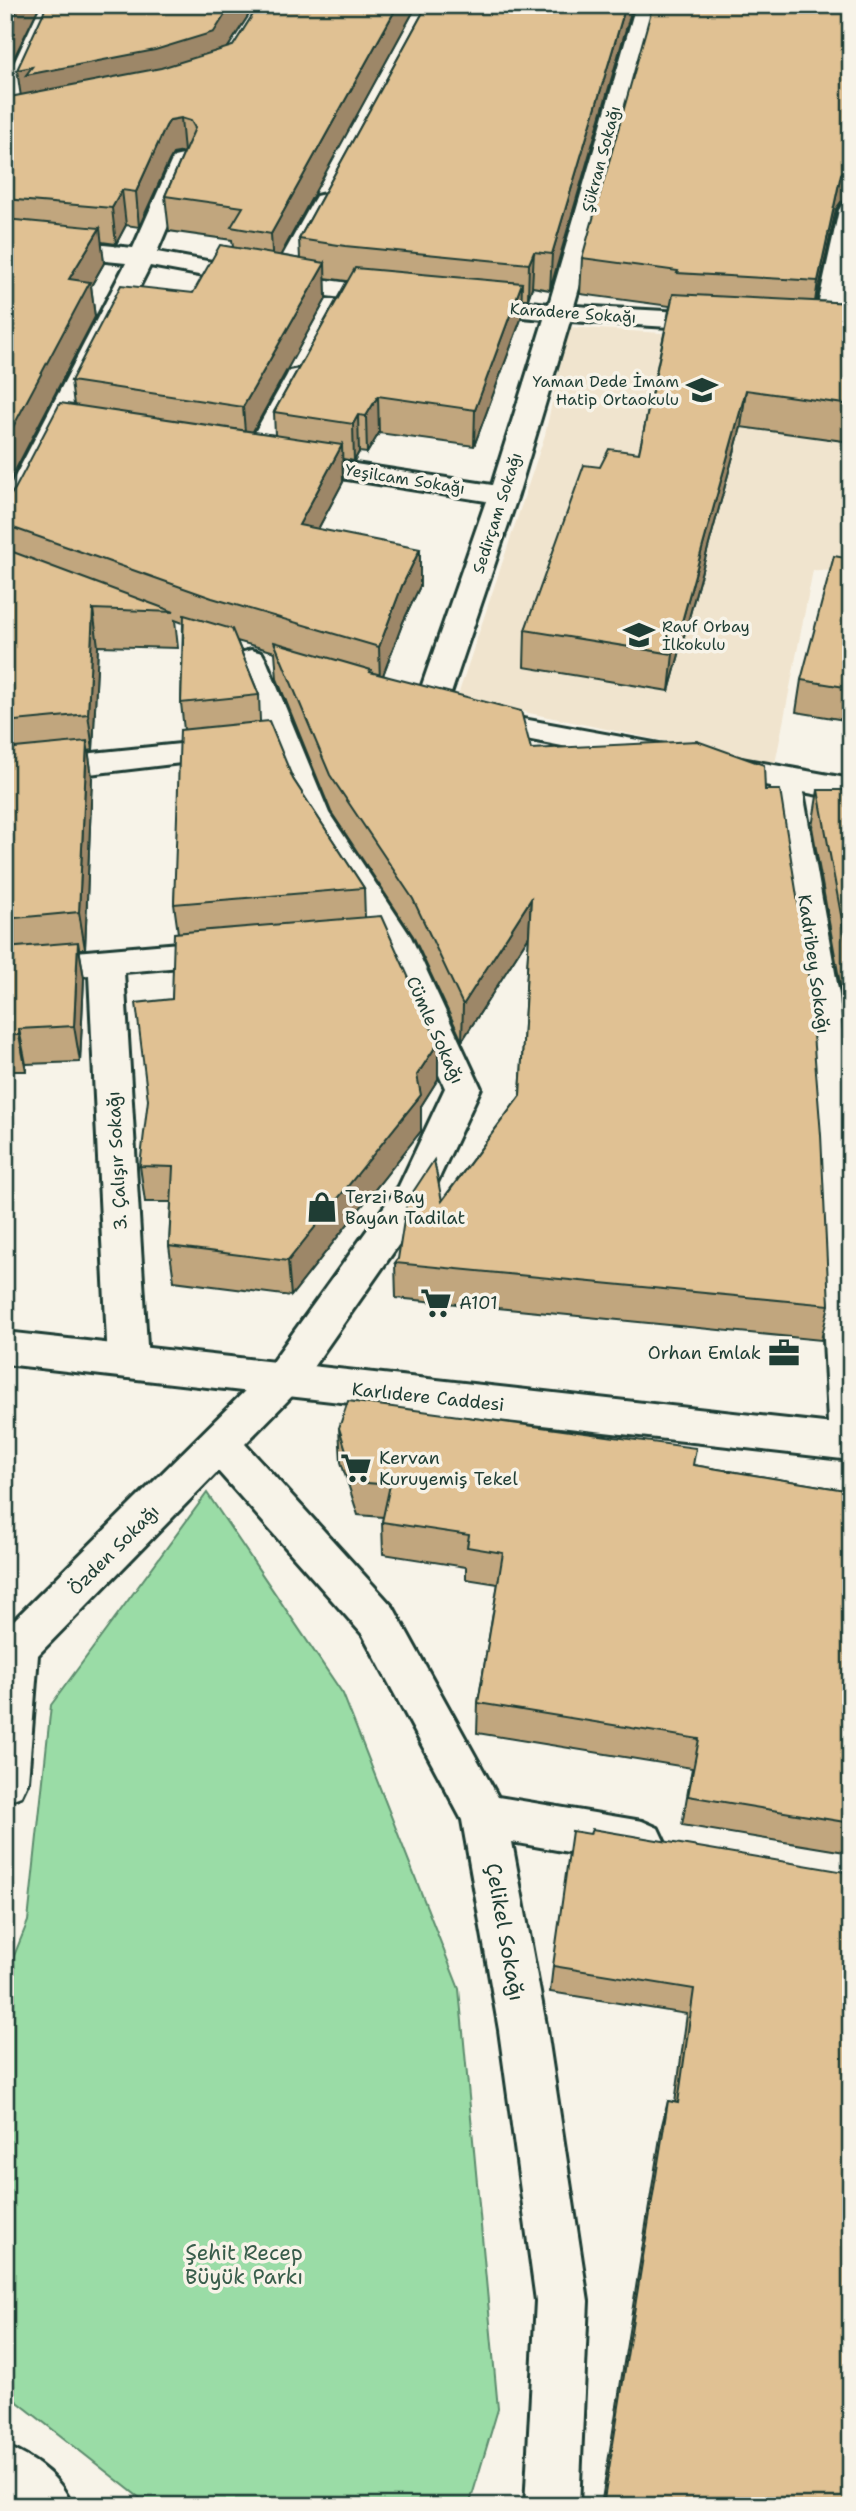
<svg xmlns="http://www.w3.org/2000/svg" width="856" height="2511" viewBox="0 0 856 2511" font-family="'Shantell Sans',sans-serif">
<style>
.built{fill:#f0e4ce}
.green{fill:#9adca6;stroke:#5c8c6d;stroke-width:2}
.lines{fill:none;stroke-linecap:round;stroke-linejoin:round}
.minor-casing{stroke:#1f3d34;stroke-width:6}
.tertiary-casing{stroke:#1f3d34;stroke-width:6}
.minor{fill:#f7f3e8;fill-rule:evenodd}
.tertiary{fill:#f7f3e8;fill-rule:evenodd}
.wall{fill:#c1a67e;stroke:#1f3d34;stroke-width:2;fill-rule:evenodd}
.shaded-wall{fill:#9d8767;stroke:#1f3d34;stroke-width:2}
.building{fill:#e0c193;stroke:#1f3d34;stroke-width:2}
.labels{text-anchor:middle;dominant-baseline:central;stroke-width:7;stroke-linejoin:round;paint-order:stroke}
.far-street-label{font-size:16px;fill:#1f3d34;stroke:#f7f3e8}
.far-poi-label{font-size:16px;fill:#1f3d34;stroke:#f7f3e8;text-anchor:end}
.street-label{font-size:18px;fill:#1f3d34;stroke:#f7f3e8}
.poi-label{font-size:18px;fill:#1f3d34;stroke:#f7f3e8;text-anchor:start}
.near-street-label{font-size:21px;fill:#1f3d34;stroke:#f7f3e8}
.near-park-label{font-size:21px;fill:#385d4b;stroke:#f7f3e8}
</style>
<rect width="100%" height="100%" fill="#f7f3e8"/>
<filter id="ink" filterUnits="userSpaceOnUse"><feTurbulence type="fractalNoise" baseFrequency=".0143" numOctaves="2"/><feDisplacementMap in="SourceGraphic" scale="14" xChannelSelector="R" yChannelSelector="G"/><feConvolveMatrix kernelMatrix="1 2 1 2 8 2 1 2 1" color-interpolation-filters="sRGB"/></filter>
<g filter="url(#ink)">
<polygon class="built" points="568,327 851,345 851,572 813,570 775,764 457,698 545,435"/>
<polygon class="green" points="207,1493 343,1694 459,1989 498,2409 469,2506 150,2506 5,2392 5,1978 28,1921 51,1705"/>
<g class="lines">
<defs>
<g id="minor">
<polygon points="41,5 63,5 17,109 13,114 5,116 5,83"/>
<polygon points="636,5 658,5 574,306 719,314 728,316 732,322 728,328 719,330 570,321 518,495 445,711 440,718 429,721 418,718 413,711 486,501 290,470 280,468 276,462 280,456 290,454 492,485 544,319 469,312 460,310 456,304 460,298 469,296 549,304"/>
<polygon points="183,155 192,157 195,162 157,252 273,273 313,201 316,196 325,194 334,196 337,201 297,276 395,289 404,292 408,297 404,302 395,305 281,290 150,266 19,524 15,530 5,533 5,496 126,263 5,251 5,235 133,248 171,162 174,157"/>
<polygon points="851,203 851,272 839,328 835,334 826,336 817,334 813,328 839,210 842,205"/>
<polygon points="299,369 309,371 312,377 269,457 265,463 255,465 245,463 241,457 286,377 289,371"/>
<polygon points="251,650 262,653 266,660 329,813 411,937 481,1088 427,1204 295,1393 245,1444 393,1607 498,1797 642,1821 658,1828 665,1843 658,1858 642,1865 512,1842 547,2030 588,2301 579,2506 525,2506 536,2301 499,2030 462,1820 363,1635 218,1471 38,1655 28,1781 21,1796 5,1802 5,1629 267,1369 399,1186 445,1088 378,940 297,815 236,660 240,653"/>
<polygon points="474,710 851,779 851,801 803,792 839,995 851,1137 851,1460 835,1455 829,1443 816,1171 803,995 770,786 463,727 458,720 463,713"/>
<polygon points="229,739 240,742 245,749 240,756 5,784 5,762"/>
<polygon points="226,939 238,942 243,951 238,960 226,963 124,972 148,1362 142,1374 128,1378 114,1374 108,1362 89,975 5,982 5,958"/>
<path d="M5,2446C34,2458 61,2477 72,2506H5Z"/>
</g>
<polygon id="tertiary" points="5,1332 851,1426 851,1460 5,1364"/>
</defs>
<use href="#minor" class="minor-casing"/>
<use href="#tertiary" class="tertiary-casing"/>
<use href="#minor" class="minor"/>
<use href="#tertiary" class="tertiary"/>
</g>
<g class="wall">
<path d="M47,5H251L248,16L227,48L233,46L259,5H417L280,255L300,259L299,239L427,5H633L550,290L532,287L528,299H521V319L474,446L379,433L367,453L359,452L354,461L343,459V482L318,529L420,586L403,622L383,675L531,749L765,790L829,1305L821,1340L396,1298L395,1263L520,1096L529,936L462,1041L413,936L331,812L277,679L275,652L237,641L259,695L260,721L293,779L364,888L365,917L438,1043V1079L421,1106V1131L291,1296L174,1281L169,1246L171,1202H145L140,1166L172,999L178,933L174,904L184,730L181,703L183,623L175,620L178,648L98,646L93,750L88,751L92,777L85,949H79L84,978L80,1062L26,1064V1071H5V497L10,496L74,405L71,381L193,293L233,247L232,240L169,231L165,196L184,153L173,154L169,161L139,227L126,225L116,244L101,242L104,263L91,286L95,317L5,490V104L21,95ZM325,278L347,281L274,412L275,435L252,432L326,299Z"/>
<polygon points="851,5 851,201 841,202 836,209 816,301 847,303 851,277 851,442 741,427 669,691 524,667 525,630 600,467 639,453 670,306 580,294 582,258"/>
<polygon points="851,559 851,721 796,712 801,680"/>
<polygon points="818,790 851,790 851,1103 842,995 812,827"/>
<polygon points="339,1428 693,1465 851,1491 851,1853 682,1825 692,1768 477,1733 478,1703 498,1584 466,1579 466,1567 383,1554 382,1522 383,1517 358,1515 341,1462"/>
<polygon points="851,1873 851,2506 601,2506 662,2125 668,2101 675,2103 687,2014 550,1992 553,1966"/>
</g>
<g class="shaded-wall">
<polygon points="19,5 40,5 5,76 5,33"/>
<polygon points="231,5 251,5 248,16 216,66 22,104 17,70"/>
<polygon points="398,5 417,5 273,269 271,234"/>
<polygon points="626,5 633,5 550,290 552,254"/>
<polygon points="181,118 184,152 173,154 169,161 139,227 136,192 166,126 170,120"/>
<polygon points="847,167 851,167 850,200 841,202 836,209 813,316 818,281 841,174"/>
<polygon points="122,190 126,225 116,244 112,208"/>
<polygon points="100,228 104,263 91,286 95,317 5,490 5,442 69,279"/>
<polygon points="534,252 532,287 528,299 529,264"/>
<polygon points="325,263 326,299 246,444 243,407"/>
<polygon points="522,283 521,319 474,446 475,410"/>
<polygon points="746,390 741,427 669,691 673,654"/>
<polygon points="378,396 379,433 367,453 366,416"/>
<polygon points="358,415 359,452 354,461 353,424"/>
<polygon points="342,445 343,482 301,561 299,525"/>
<polygon points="420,549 420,586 403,622 380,683 379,647 402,586"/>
<polygon points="93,609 98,646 93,750 88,714"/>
<polygon points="87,741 92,777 85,949 79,912"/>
<polygon points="531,899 529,936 462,1041 463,1005"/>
<polygon points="78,942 84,978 80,1062 74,1026"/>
<polygon points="19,1029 26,1064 26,1071 19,1035"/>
<polygon points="438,1043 438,1079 421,1106 421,1131 291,1296 288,1261 417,1075"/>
</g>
<g class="building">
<polygon points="5,5 19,5 5,33"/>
<polygon points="47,5 231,5 214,32 155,50 26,75 32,67 17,70"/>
<polygon points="259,5 398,5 271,234 231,227 243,207 165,196 195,128 191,121 181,118 170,120 166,126 136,192 122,190 112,208 5,199 5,104 10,97 161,68 233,46"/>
<polygon points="427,5 626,5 552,254 534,252 529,264 345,246 299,239"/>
<polygon points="653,5 851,5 851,167 847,167 841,174 818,281 677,273 678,271 582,258"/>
<polygon points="5,219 100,228 69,279 90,282 5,442"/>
<polygon points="220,245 325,263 243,407 71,381 121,285 193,293"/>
<polygon points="355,268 522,283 475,410 378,396 366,416 358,415 353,424 274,412"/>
<polygon points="673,294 851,303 851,405 746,390 673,654 525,630 584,465 600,467 609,449 639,453"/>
<polygon points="60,403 342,445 299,525 420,549 402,586 379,647 212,598 5,525 5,497 10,496 15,489"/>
<polygon points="5,549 174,612 93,609 88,714 5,722"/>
<polygon points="834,556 851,559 851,688 801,680"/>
<polygon points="184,615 232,629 259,695 181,703"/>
<polygon points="274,642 371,670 370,672 521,711 531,749 697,741 764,765 765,790 780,790 807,959 821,1135 829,1305 395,1263 398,1259 407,1201 434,1160 442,1201 520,1096 531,899 463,1005 413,899 330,775"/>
<polygon points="269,721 293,779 364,888 174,904 180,730"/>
<polygon points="87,741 79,912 5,919 5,749"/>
<polygon points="818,790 851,790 851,978 849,958"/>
<polygon points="381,916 438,1043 417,1075 421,1095 288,1261 169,1246 173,1167 140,1166 148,1100 136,1003 172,999 174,933"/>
<polygon points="78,942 74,1026 19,1029 19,1035 5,1035 5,948"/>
<polygon points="348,1401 696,1448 693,1465 851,1491 851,1823 688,1796 699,1739 478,1703 503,1553 467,1547 469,1535 382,1522 390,1485 356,1482 339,1428"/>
<polygon points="592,1829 851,1873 851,2506 603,2506 668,2101 678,2103 694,1989 553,1966 572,1831 590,1834"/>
</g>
</g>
<defs>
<symbol id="school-bare" viewBox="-9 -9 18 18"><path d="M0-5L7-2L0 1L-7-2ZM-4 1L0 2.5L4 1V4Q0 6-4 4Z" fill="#1f3d34" stroke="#f7f3e8" stroke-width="2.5" paint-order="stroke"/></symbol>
<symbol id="shop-bare" viewBox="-9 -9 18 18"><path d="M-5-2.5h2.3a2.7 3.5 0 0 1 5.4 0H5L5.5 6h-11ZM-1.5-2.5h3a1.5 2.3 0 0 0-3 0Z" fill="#1f3d34" stroke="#f7f3e8" stroke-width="2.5" paint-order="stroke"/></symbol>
<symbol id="supermarket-bare" viewBox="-9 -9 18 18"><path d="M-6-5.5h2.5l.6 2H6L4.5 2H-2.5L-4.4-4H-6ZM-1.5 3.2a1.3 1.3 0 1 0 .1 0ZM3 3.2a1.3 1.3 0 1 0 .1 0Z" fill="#1f3d34" stroke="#f7f3e8" stroke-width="2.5" paint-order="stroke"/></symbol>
<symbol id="office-bare" viewBox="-9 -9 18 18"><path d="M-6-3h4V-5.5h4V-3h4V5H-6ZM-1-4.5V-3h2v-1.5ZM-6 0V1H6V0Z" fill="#1f3d34" stroke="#f7f3e8" stroke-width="2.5" paint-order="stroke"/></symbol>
</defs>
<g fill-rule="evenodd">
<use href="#school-bare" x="680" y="368" width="44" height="44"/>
<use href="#school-bare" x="617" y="613" width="44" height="44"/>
<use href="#shop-bare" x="300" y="1185" width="44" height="44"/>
<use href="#supermarket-bare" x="414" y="1281" width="44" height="44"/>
<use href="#office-bare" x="762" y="1331" width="44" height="44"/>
<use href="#supermarket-bare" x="334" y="1446" width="44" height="44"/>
</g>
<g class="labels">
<g class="far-street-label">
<text transform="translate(601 159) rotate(-75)">Şükran Sokağı</text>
<text transform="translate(573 313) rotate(4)">Karadere Sokağı</text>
<text transform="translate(405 479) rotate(9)">Yeşilcam Sokağı</text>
<text transform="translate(497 513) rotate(-72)">Sedirçam Sokağı</text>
</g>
<g class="far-poi-label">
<text x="679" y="381">Yaman Dede İmam<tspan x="679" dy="18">Hatip Ortaokulu</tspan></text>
<text x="662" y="626" text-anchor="start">Rauf Orbay<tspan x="662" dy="18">İlkokulu</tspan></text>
</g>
<g class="street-label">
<text transform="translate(814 964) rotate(82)">Kadribey Sokağı</text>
<text transform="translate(435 1030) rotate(66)">Cümle Sokağı</text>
<text transform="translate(117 1161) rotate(-93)">3. Çalışır Sokağı</text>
<text transform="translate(428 1397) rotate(6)">Karlıdere Caddesi</text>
<text transform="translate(114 1550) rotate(-45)">Özden Sokağı</text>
</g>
<g class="poi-label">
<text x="345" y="1197">Terzi Bay<tspan x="345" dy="21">Bayan Tadilat</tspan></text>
<text x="459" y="1303">A101</text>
<text x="761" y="1353" text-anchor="end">Orhan Emlak</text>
<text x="379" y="1458">Kervan<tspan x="379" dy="21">Kuruyemiş Tekel</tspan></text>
</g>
<g class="near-street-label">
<text transform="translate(505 1932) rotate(80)">Çelikel Sokağı</text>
</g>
<g class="near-park-label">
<text x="244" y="2253">Şehit Recep<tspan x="244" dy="24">Büyük Parkı</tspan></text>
</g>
</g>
<rect width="856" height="2511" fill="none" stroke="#f7f3e8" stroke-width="28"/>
<rect x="14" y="14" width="828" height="2483" fill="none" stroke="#1f3d34" stroke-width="2.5" filter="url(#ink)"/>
</svg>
